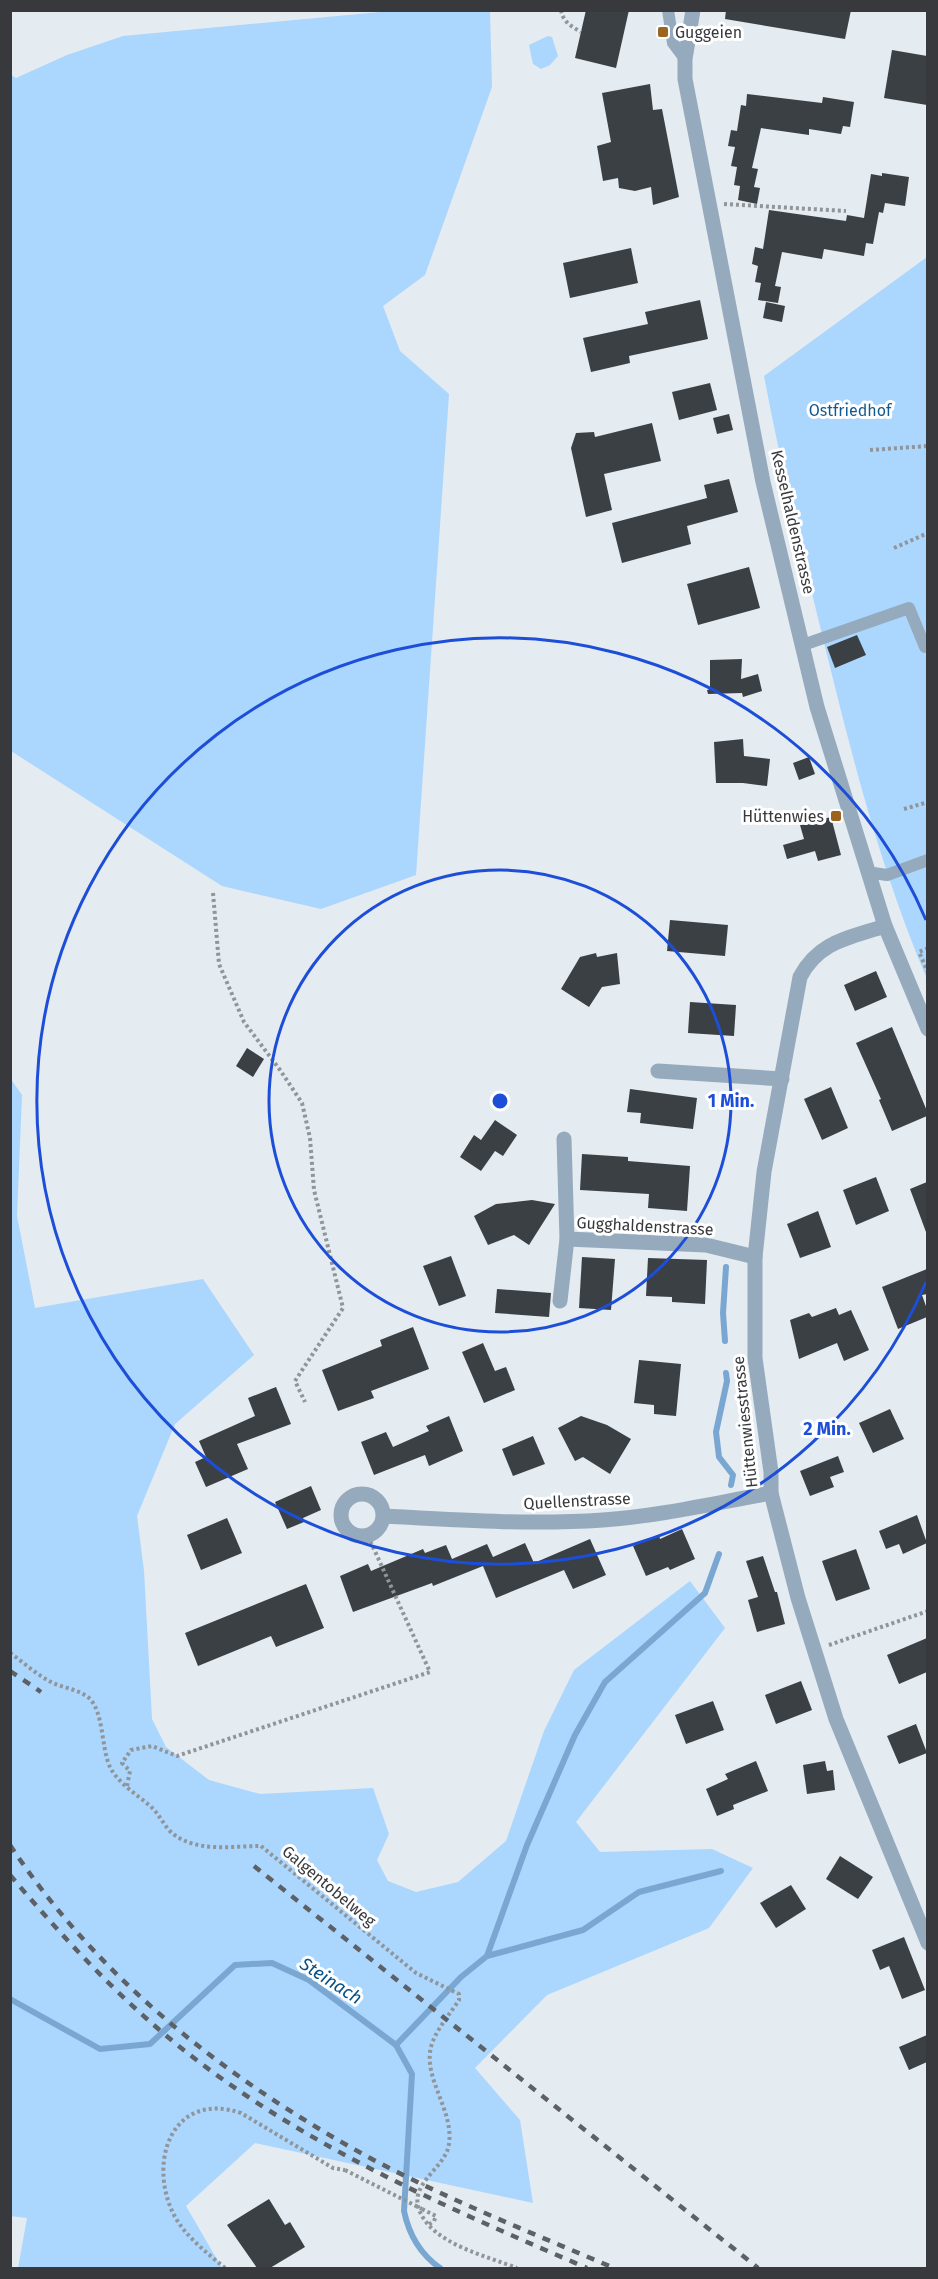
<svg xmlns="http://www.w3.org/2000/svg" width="938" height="2279" viewBox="0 0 938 2279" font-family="'Fira Sans',sans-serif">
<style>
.green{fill:#abd6fe}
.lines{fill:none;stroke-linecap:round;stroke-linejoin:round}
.stream{stroke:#7aa7d2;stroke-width:6}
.building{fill:#3b4045}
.path{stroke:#909599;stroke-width:4;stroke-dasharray:3 3;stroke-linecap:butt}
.service{stroke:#96aabe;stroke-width:12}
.minor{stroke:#96aabe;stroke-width:15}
.rail{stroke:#5d6064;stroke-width:4.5;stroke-dasharray:8 8;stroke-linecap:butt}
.path-bridge{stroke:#909599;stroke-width:4;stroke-dasharray:3 3;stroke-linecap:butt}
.ring{fill:none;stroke:#1d4ed8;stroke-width:3}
.poi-dot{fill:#9b641f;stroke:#fff;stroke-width:2}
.labels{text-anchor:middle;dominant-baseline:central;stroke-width:6;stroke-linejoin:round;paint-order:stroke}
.poi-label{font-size:16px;fill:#37393c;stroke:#fff;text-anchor:start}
.park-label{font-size:16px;fill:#13598f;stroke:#fff}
.street-label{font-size:16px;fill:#37393c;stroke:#fff}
.water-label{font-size:18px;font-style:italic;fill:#055187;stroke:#fff}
.centre{fill:#1d4ed8;stroke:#fff;stroke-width:3}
.ring-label{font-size:18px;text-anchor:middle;font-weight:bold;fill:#1d4ed8;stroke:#fff;stroke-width:6;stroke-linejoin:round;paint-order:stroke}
</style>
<rect width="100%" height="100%" fill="#e4ebf1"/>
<g class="green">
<polygon points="402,10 490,11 492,87 425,275 383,306 400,351 449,394 416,875 321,909 222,886 11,751 11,75 16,78 67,55 123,36"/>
<polygon points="548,36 552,37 558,56 550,65 541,69 533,64 529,45"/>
<path d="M927,257V979C883,876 855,768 828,659C805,565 782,471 764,376Z"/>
<polygon points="10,1078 22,1095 17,1216 35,1308 203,1279 254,1355 175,1424 137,1516 144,1571 152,1719 166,1747 209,1780 260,1794 373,1788 389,1834 377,1860 388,1881 416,1892 458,1882 506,1841 544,1731 574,1670 690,1581 725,1628 576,1822 600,1852 712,1849 753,1868 709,1928 547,1995 475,2068 520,2120 533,2203 255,2143 186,2206 222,2268 18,2268 27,2218 10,2216"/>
</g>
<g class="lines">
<g class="stream">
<polyline points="725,1341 723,1313 726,1267"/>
<polyline points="726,1373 727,1381 716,1432 719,1457 733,1475 731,1485"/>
<polyline points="487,1956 583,1930 639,1892 721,1871"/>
<path d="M10,1999L100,2049L150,2044L235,1965L272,1963L309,1980L396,2045L412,2074L404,2211C409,2235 420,2254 440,2268"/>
<polyline points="396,2045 461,1977 487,1956 527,1845 575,1735 605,1682 705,1593 719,1554"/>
</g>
</g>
<g class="building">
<polygon points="586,10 629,10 616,68 575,58"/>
<polygon points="726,10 851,10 845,39 725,19"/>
<polygon points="892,50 927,56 927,105 884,98"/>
<polygon points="650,84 653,110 662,109 679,197 653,205 651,187 635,191 619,188 618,178 603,181 597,146 611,142 602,93"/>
<polygon points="747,94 822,103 823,97 854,102 850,127 843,126 841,134 809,129 809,135 761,128 752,168 758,169 754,187 760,188 757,204 738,200 740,186 734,185 737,167 731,166 735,147 728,146 731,130 737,131 741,105 746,106"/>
<polygon points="882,173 909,177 905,206 885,203 883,213 879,212 873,244 866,243 864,256 824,249 822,259 782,252 775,286 781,287 778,303 758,300 761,283 755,282 758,266 752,264 755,247 763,249 769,210 846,221 847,215 864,218 871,174 882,176"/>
<polygon points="631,248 638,283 570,298 563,263"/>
<polygon points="700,300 708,339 629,356 630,363 591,372 583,338 648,324 645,312"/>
<polygon points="766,302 785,306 782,322 763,318"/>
<polygon points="710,383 717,410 679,420 672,392"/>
<polygon points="729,414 733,430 717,434 713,418"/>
<polygon points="652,423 661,461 604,474 612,510 586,517 571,448 576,433 594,432 595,437"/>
<polygon points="729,479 738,512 687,526 691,544 622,563 612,523 707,498 704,485"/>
<polygon points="749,567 760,608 698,625 687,584"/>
<polygon points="857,635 866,655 835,668 827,647"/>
<polygon points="742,659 741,679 758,674 762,691 743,697 742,693 708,694 707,690 710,689 710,660"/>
<polygon points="743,739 744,756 770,759 767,786 743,783 716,783 714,742"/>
<polygon points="809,757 815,774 799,780 793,763"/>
<polygon points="831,817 841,855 818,861 815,851 787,859 783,845 804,839 800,825"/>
<polygon points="670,920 728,925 725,956 667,951"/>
<polygon points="596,953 597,957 617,953 620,984 602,987 589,1007 561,989 580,957"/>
<polygon points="876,971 887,997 855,1011 844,985"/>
<polygon points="690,1002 736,1005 734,1036 688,1033"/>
<polygon points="892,1027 927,1111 927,1116 892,1131 879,1100 881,1099 856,1043"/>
<polygon points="247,1048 264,1059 253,1077 236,1066"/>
<polygon points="831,1087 848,1128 822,1140 804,1099"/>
<polygon points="630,1089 697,1098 693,1129 640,1123 641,1113 627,1112"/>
<polygon points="495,1120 517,1135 503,1156 495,1151 481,1171 460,1157 474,1135 481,1140"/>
<polygon points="582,1154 628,1157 628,1161 690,1166 687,1211 648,1208 649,1194 580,1190"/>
<polygon points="876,1177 889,1211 856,1225 843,1190"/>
<polygon points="927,1182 927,1231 926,1232 910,1189"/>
<polygon points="532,1200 555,1204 529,1245 514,1235 488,1245 474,1216 496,1204"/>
<polygon points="818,1211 831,1247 800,1258 787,1224"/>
<polygon points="451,1256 466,1296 439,1306 423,1266"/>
<polygon points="582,1257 615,1259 611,1310 579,1308"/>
<polygon points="648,1258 707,1260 705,1304 672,1302 672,1297 646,1296"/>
<polygon points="927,1269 927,1294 922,1295 927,1309 927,1317 898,1329 882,1287"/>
<polygon points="497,1289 551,1293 549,1317 495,1313"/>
<polygon points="836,1308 839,1315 851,1310 869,1350 844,1361 837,1343 799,1359 790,1320 809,1313 812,1317"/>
<polygon points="413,1327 429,1369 371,1391 374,1398 338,1411 322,1370 382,1346 380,1340"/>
<polygon points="483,1343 495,1371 506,1367 515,1390 484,1403 462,1352"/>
<polygon points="639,1360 681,1364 676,1416 654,1414 654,1405 634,1403"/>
<polygon points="276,1387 291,1424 237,1444 248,1469 206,1487 195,1462 206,1457 199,1441 255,1416 248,1398"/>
<polygon points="890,1409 904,1439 873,1453 859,1423"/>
<polygon points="449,1416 463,1451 429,1466 425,1455 374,1475 361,1442 386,1432 393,1447 429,1431 426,1426"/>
<polygon points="581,1416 607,1425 631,1439 610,1474 583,1457 575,1461 558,1428"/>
<polygon points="533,1436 545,1464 513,1476 502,1449"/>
<polygon points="838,1456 844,1472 830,1477 834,1487 810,1496 800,1471"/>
<polygon points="311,1486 321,1510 303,1518 304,1522 287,1529 275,1502"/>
<polygon points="917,1515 927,1543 903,1554 899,1544 886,1549 879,1531"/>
<polygon points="227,1518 242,1553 201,1570 187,1535"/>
<polygon points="682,1529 695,1559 670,1570 668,1567 646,1576 633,1546 659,1535 660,1539"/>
<polygon points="590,1539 606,1575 573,1589 564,1570 496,1598 483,1566 433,1586 432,1583 353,1612 340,1576 368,1564 371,1571 423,1549 425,1553 446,1545 452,1559 487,1544 493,1557 525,1543 534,1563"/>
<polygon points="856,1549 870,1589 836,1601 822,1561"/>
<polygon points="763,1556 775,1592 777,1592 785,1624 757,1632 748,1600 758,1597 746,1561"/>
<polygon points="306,1584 324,1628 276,1647 271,1636 198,1666 185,1633"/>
<polygon points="927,1638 927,1672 899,1684 887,1655"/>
<polygon points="801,1681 812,1710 776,1724 765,1695"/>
<polygon points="713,1701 724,1730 686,1744 675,1715"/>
<polygon points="916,1724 927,1753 899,1764 887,1736"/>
<polygon points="756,1761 768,1791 733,1805 734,1809 717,1816 706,1789 728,1779 725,1774"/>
<polygon points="825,1761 827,1771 833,1770 835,1790 807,1794 803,1765"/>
<polygon points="840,1856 873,1877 858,1899 826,1879"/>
<polygon points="791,1885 806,1909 776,1928 760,1903"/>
<polygon points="904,1937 925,1990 902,1999 889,1966 880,1970 872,1950"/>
<polygon points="927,2035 927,2062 909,2070 899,2047"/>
<polygon points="269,2199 285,2225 290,2222 305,2247 270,2268 257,2268 227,2225"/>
</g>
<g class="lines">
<g class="path">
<path d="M561,10C563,22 571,26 581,32"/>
<polyline points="724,204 846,211"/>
<polyline points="870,450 928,446"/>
<polyline points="894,548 928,533"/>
<polyline points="904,809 928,802"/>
<polyline points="213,893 219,964 244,1022 280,1070 302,1103 310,1138 314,1190 343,1308 295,1381 305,1402"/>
<polyline points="928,948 919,952 928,972"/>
<polyline points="829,1645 928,1611"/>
<path d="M10,1653C23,1662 37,1675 51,1682C63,1688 78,1689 89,1698C104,1712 101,1748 110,1767C118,1783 136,1794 149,1805C159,1813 163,1825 172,1833C196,1853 232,1846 261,1846L416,1973L459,1994V2000C450,2014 435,2031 431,2047C423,2078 454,2111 449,2144C446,2168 407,2184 420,2212C434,2244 486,2256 517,2268"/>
<polyline points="127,1786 130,1771 122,1763 131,1750 152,1746 177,1756 430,1672 368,1536"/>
<polyline points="422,2209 436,2216 434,2221 428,2225"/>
<path d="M225,2268C207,2253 185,2236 174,2215C147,2162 172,2090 241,2113L333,2168L345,2170"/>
</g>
<g class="service">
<polyline points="668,10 673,43 685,59"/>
<polyline points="803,645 909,608 925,647"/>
<polyline points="867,872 887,875 928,860"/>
</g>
<g class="minor">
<polyline points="693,10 685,59 685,79 763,482 817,707 885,926 928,1029"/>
<path d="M885,926C849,938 819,941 800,977L764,1172L755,1257V1358L771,1472V1493L798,1598L836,1719L928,1943"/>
<polyline points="658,1071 782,1079"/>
<polyline points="567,1239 706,1245 755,1257"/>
<polyline points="560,1301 567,1239 564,1139"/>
<circle cx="362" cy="1515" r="21"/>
<path d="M384,1516C457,1520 530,1525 603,1520C660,1516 715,1503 771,1493"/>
</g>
<g class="rail">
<polyline points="10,1671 41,1692"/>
<path d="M10,1845C100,1981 229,2081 370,2158C449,2200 532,2233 614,2268"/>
<polyline points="254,1866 758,2268"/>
<path d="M10,1875C66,1941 126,2006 194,2058C313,2150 450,2209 587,2268"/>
</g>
<polyline class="path-bridge" points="345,2170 422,2209"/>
</g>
<g class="ring">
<circle cx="500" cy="1101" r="231"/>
<path d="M926 1282A463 463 0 1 1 926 920"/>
</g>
<g class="poi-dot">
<rect x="657" y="26" width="12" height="12" rx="3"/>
<rect x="830" y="810" width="12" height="12" rx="3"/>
</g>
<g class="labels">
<g class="poi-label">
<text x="675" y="32">Guggeien</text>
<text x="824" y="816" text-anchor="end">Hüttenwies</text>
</g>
<g class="park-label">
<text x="850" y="410">Ostfriedhof</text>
</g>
<g class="street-label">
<text transform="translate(793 522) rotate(77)">Kesselhaldenstrasse</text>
<text transform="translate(645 1226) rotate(3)">Gugghaldenstrasse</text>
<text transform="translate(745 1422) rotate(-96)">Hüttenwiesstrasse</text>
<text transform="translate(577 1501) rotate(-3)">Quellenstrasse</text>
<text transform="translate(329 1886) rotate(40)">Galgentobelweg</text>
</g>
<g class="water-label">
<text transform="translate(331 1981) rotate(33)">Steinach</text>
</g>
</g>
<circle cx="500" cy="1101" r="9" class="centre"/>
<g class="ring-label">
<text x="731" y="1107">1 Min.</text>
<text x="827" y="1435">2 Min.</text>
</g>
<rect width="938" height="2279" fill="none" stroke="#37393c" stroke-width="24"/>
</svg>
